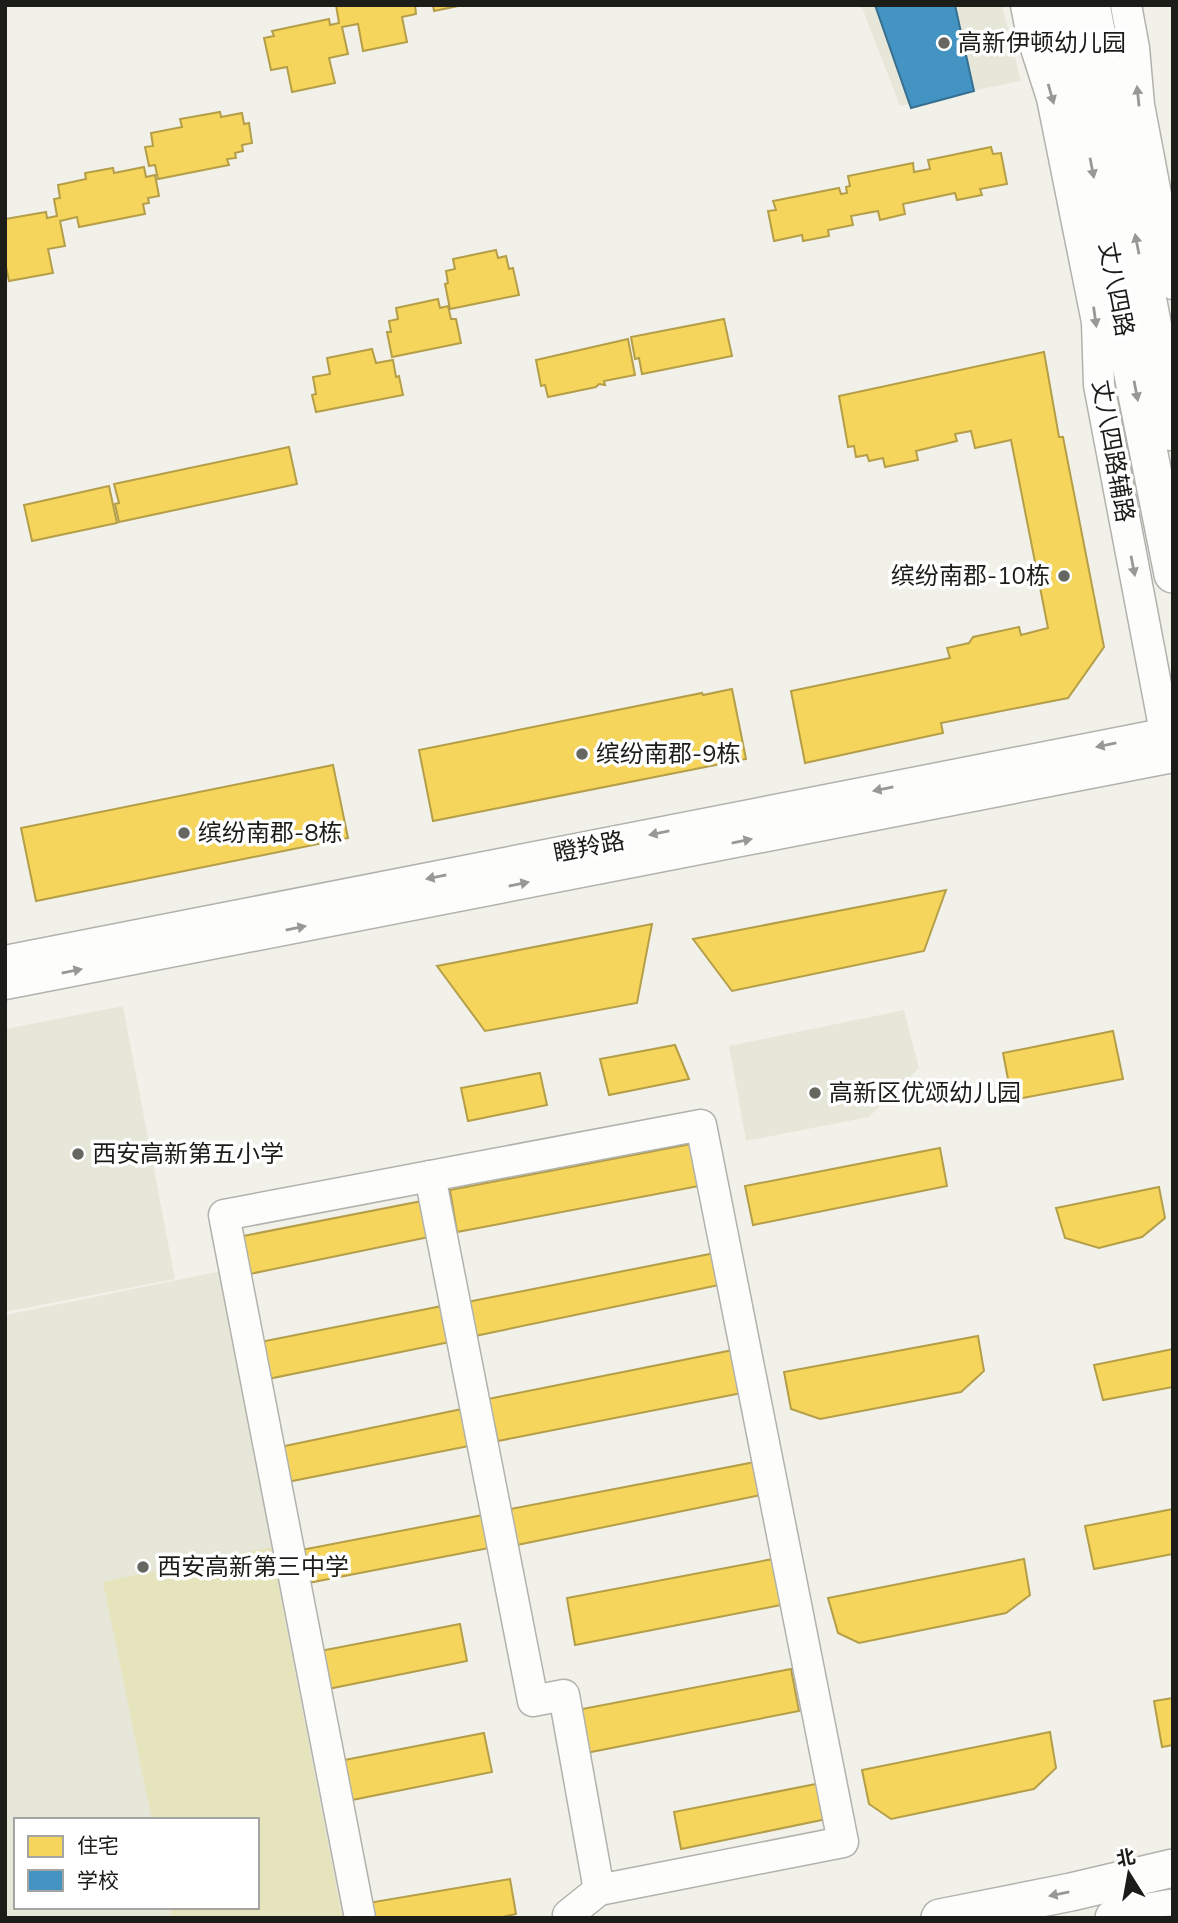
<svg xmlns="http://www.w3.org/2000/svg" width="1178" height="1923" viewBox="0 0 1178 1923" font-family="'Nunito Sans','Noto Sans SC',sans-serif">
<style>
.built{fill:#e7e7d9;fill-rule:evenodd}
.green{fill:#e6e4bc}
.homes{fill:#f6d55c;stroke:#b59e48;stroke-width:2}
.schools{fill:#4393c3;stroke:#376f90;stroke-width:2}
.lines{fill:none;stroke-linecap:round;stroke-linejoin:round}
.minor-casing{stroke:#b2b2ad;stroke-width:33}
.major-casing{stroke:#b2b2ad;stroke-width:40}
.minor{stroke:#fdfdfc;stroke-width:30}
.major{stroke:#fdfdfc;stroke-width:37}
.tram{stroke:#d3d3d1;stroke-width:2}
.oneway{fill:#989895}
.poi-dot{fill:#676762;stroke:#fff;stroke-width:2.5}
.labels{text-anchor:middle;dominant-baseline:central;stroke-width:7;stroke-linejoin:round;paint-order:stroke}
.poi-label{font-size:24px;fill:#1c1c18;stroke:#fff;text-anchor:start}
.street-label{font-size:24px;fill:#1c1c18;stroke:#fff}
</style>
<rect width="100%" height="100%" fill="#f1f1ea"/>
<g class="built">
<polygon points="861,5 1002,5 1021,81 900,106"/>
<polygon points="123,1006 175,1279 5,1312 5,1029"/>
<polygon points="904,1010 919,1068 869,1117 746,1141 729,1046"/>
<path d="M222,1271L349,1918H5V1315ZM16,1820H257V1907H16Z"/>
</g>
<polygon class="green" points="271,1547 342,1918 172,1918 170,1907 257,1907 257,1820 152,1820 103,1582"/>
<g class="homes">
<polygon points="336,5 415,5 416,14 402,17 407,42 363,51 358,24 342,27 348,54 329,58 335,83 292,92 287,67 271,70 264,38 274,36 272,31 329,19 330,25 339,23"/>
<polygon points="433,5 463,5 434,11"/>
<polygon points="220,112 221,117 242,113 244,124 249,123 252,143 242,145 243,151 235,153 236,158 227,159 229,165 158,179 155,165 149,166 145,147 153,146 151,133 182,127 180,119"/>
<polygon points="991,147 993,154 1001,153 1007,184 980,189 982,195 957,200 955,193 903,204 905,214 880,220 878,211 851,216 853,225 828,230 829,236 803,241 802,235 774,241 768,211 776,210 773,201 839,188 841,194 847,193 846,187 850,186 848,176 913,163 914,172 930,169 928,160"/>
<polygon points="144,167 146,177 155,175 159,196 148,198 149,203 143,204 145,214 79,227 77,217 60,221 65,246 48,249 53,273 9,281 5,262 5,219 46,212 47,218 57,216 54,199 60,198 58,185 86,179 85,173 113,168 114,173"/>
<polygon points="496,250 498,258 506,256 509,269 513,268 519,295 450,309 445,284 448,283 446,271 455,269 453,259"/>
<polygon points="438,299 440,308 448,306 451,319 456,319 461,343 392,357 387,332 391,332 389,321 398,319 396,308"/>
<polygon points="724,319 732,356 642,374 639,358 635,359 631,337"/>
<polygon points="628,339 635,375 604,381 605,385 599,384 596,387 548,397 545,385 541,386 536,360"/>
<polygon points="372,349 376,363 393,360 396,377 399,376 403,395 316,412 312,395 316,394 313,377 330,374 327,358"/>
<polygon points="1044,352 1059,437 1063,437 1104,647 1068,698 941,723 943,733 805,763 791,691 950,658 947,648 969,643 973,637 1019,627 1021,635 1048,628 1011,440 975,448 971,431 955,434 957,441 916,451 918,460 885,467 883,458 869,461 867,455 856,457 854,446 848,447 839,396"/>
<polygon points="289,447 297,484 119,522 115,504 119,503 114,484"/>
<polygon points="109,486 117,523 32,541 24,505"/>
<polygon points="732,689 746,759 433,821 419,750 702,693 703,695"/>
<polygon points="333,765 348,838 36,901 21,828"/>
<polygon points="946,890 924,951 732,991 693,939"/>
<polygon points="652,924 637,1003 485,1031 437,966"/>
<polygon points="1113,1031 1123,1079 1012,1100 1003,1053"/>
<polygon points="675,1045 689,1079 609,1095 600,1059"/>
<polygon points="540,1073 547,1105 468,1121 461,1088"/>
<polygon points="691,1144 699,1186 457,1232 450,1190"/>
<polygon points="940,1148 947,1186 753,1225 745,1186"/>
<polygon points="1159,1187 1165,1218 1142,1237 1099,1248 1065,1238 1056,1208"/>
<polygon points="422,1201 429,1237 240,1276 233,1238"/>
<polygon points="715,1253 719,1285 475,1336 467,1302"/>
<polygon points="442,1306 450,1342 263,1380 255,1343"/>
<polygon points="978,1336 984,1371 961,1392 820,1419 791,1409 784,1372"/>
<polygon points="1173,1349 1173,1387 1103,1400 1094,1365"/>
<polygon points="733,1350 742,1393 498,1441 488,1399"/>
<polygon points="462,1409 469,1446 282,1483 275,1448"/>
<polygon points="755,1462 761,1495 512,1546 505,1510"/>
<polygon points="1173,1509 1173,1554 1094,1569 1085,1526"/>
<polygon points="483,1515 489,1548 303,1584 296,1551"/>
<polygon points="773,1559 781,1605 575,1645 567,1598"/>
<polygon points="1024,1559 1030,1595 1006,1613 859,1643 838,1633 828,1598"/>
<polygon points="460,1624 467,1661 328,1689 320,1651"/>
<polygon points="791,1669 799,1711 586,1753 577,1710"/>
<polygon points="1173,1698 1173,1745 1162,1747 1154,1701"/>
<polygon points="1050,1732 1056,1768 1034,1789 891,1819 869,1804 862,1770"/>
<polygon points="484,1733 492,1772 347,1801 339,1761"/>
<polygon points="821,1783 827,1819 681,1849 674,1812"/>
<polygon points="510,1879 516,1914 498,1918 370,1918 368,1903"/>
</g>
<polygon class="schools" points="875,5 955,5 974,91 911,108"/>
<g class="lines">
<defs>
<g id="minor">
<polyline points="1026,5 1032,36 1052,98 1097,322 1099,385 1169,753"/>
<polyline points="1126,5 1134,48 1139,105 1173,284"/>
<polyline points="5,961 1173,732"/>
<polyline points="5,984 1173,757"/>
<polyline points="430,1176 533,1701 564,1695 599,1890 568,1915 569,1918"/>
<polyline points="360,1918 224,1215 701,1125 843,1842 599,1890"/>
</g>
<g id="major">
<polyline points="1059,5 1173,574"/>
<polyline points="1091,5 1173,432"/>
<polyline points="940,1918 1071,1892 1173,1868"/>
<polyline points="1114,1918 1173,1908"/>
</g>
</defs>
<use href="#minor" class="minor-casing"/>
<use href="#major" class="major-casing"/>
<use href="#minor" class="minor"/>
<use href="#major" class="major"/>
<polyline class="tram" points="1155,1918 1173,1916"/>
</g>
<defs><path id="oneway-solid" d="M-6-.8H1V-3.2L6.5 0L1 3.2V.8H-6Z" transform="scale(1.75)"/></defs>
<g class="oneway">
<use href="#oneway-solid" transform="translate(1051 94) rotate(74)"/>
<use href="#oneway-solid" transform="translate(1138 96) rotate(-96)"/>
<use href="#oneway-solid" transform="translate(1092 168) rotate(79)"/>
<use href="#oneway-solid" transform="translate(1137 244) rotate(-101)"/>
<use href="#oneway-solid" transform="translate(1095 317) rotate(82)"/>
<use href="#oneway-solid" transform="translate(1136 391) rotate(79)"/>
<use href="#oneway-solid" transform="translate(1133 566) rotate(79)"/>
<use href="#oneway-solid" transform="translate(1106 745) rotate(169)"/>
<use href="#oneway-solid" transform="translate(883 789) rotate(169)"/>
<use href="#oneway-solid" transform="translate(659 833) rotate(169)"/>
<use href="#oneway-solid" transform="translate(742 841) rotate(-11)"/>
<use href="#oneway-solid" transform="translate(436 877) rotate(169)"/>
<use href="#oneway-solid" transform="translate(519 884) rotate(-11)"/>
<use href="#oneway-solid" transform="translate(296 928) rotate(-11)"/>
<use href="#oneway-solid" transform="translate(72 971) rotate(-11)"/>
<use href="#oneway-solid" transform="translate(1059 1894) rotate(169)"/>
</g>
<g class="poi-dot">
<circle cx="944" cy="43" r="7"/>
<circle cx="1064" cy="576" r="7"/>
<circle cx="582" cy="754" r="7"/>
<circle cx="184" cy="833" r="7"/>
<circle cx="815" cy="1093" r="7"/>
<circle cx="78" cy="1154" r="7"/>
<circle cx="143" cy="1567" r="7"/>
</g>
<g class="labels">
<g class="poi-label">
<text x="958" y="43">高新伊顿幼儿园</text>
<text x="1050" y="576" text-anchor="end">缤纷南郡-10栋</text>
<text x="596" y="754">缤纷南郡-9栋</text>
<text x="198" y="833">缤纷南郡-8栋</text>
<text x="829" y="1093">高新区优颂幼儿园</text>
<text x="92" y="1154">西安高新第五小学</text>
<text x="157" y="1567">西安高新第三中学</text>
</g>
<g class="street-label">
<text transform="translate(1116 289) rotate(79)">丈八四路</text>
<text transform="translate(1113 451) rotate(80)">丈八四路辅路</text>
<text transform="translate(589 847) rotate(-11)">瞪羚路</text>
</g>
</g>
<rect width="1178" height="1923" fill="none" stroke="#1c1c18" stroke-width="14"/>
<rect x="14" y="1818" width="245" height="91" fill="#ffffff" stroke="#a4a4a3" stroke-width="2"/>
<rect x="28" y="1836" width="35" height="21" fill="#f6d55c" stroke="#a4a4a3" stroke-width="2"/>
<text x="77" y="1853" font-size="21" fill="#1c1c18">住宅</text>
<rect x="28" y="1870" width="35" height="21" fill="#4393c3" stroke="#a4a4a3" stroke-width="2"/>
<text x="77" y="1888" font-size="21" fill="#1c1c18">学校</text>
<g transform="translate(1129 1874) rotate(349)" stroke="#ffffff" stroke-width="5" paint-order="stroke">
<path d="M0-5L12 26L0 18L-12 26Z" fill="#1c1c18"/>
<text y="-10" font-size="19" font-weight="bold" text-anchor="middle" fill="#1c1c18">北</text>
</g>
</svg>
